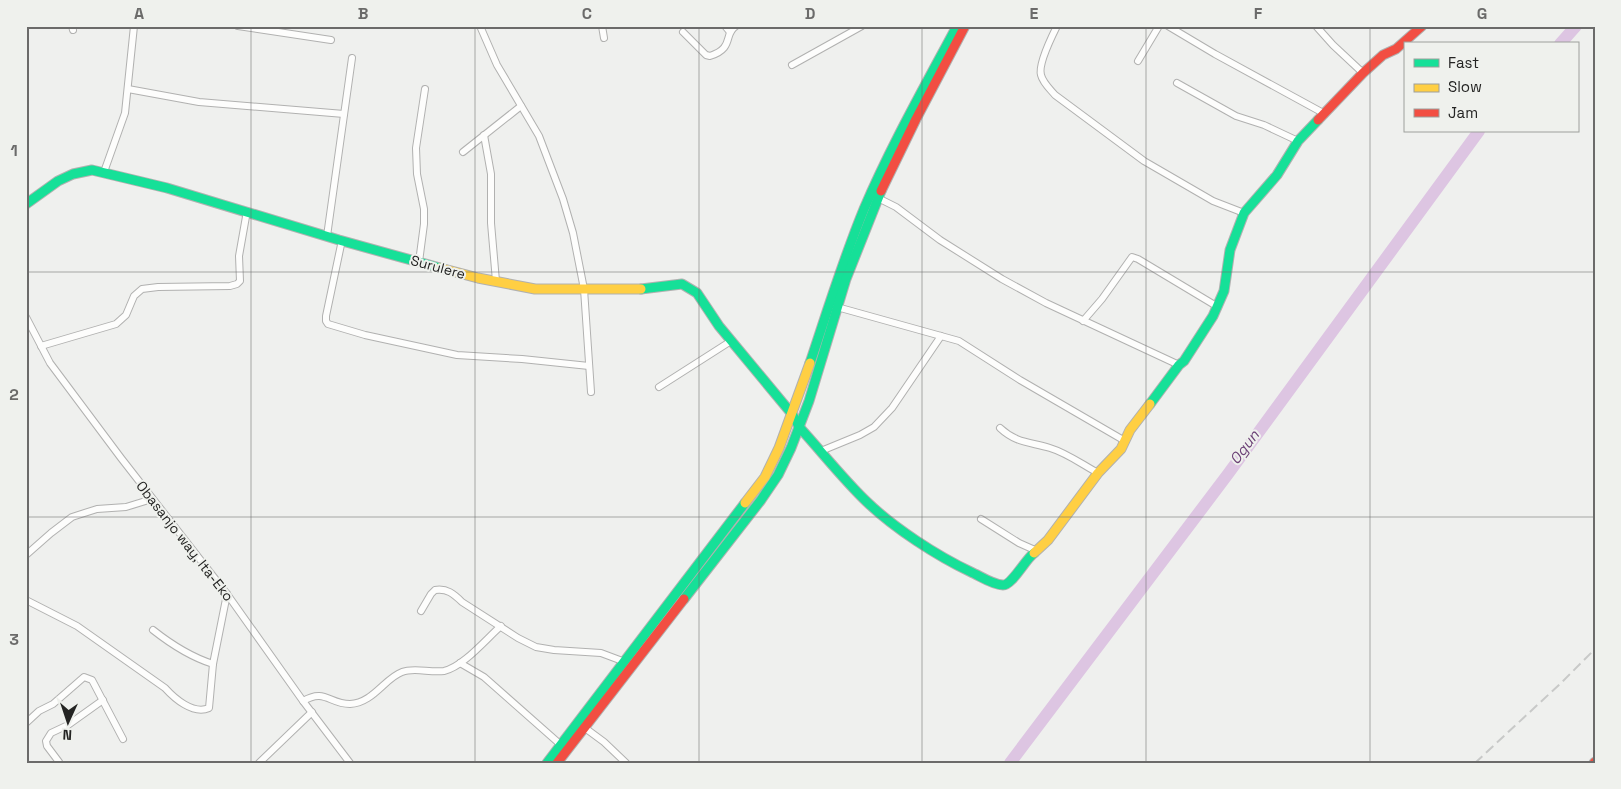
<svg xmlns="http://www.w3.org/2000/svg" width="1621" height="789" viewBox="0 0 1621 789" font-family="'Space Grotesk',sans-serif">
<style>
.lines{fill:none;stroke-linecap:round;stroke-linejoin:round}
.river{stroke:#ddc5e2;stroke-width:12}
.street-casing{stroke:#b1b1b0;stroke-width:8}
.fast-casing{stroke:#b1b1b0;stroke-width:11}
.slow-casing{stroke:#b1b1b0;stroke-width:11}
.jam-casing{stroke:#b1b1b0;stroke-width:11}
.street{stroke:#fdfdfc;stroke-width:6}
.fast{stroke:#16e098;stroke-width:9}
.slow{stroke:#ffcf43;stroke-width:9}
.jam{stroke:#f24e42;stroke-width:9}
.rail{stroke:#c8c9c8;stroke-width:2;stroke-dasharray:10 5;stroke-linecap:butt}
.grid{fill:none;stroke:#6b6b6a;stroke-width:1;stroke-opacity:0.55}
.labels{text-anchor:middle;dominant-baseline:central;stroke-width:4;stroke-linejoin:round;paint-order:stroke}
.street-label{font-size:14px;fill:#242423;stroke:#eff1ed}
.water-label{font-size:15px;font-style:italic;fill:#6c4176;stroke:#eff1ed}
.neatline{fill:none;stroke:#6b6b6a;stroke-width:2}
.grid-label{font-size:16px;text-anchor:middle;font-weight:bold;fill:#6b6b6a}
</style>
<rect width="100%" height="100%" fill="#eff0ee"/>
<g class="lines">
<g class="river">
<polyline points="1560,44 1576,26"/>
<polyline points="1010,763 1228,474 1479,131"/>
</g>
<defs>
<g id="street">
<polyline points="72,26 73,30"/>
<polyline points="238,26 331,40"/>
<polyline points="480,26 497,65 539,136 563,199 573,233 584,289 591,392"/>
<polyline points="602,26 604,38"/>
<polyline points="725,26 730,32"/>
<path d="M1057,26C1052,36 1038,65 1041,75C1043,83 1050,89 1055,95L1144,161L1213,201L1244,213"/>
<polyline points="1168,26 1215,54 1325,114"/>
<polyline points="1316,26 1333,45 1363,73"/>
<path d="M683,32L706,55L710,56C735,48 723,34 736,26"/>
<polyline points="1138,61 1159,26"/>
<polyline points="792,65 862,26"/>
<polyline points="1177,83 1236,116 1264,125 1298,141"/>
<polyline points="128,89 199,102 344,114"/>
<polyline points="484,135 491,174 491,223 496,281"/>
<polyline points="463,152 521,106"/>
<polyline points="104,172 125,113 134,26"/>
<polyline points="878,198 896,207 940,240 1002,279 1046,303 1179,365"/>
<polyline points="327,236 352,58"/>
<polyline points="342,240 326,316 326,321 328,324 365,335 457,355 522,359 589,366"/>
<polyline points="419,262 424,224 424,209 417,174 416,148 425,89"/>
<polyline points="837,307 959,341 1020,380 1125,441"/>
<polyline points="26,317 50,363 121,458 227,594 303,701 350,763"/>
<polyline points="1083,321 1102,299 1132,257 1138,259 1218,307"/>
<polyline points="41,346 116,324 126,315 134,296 142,289 158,287 230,286 237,284 240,281 239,256 247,211"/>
<polyline points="659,387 731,341"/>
<path d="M1000,428C1016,443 1030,442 1050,448C1067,453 1083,465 1098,473"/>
<polyline points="821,451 860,435 874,427 892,408 941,336"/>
<polyline points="981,519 1019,543 1037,551"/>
<polyline points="26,555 51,533 72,517 97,509 126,507 152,499"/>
<path d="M26,600L77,626L165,688C174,698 193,715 209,708L213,664L227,594"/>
<path d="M421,611L431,594L435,590C447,588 454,594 462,602L518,638L536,647L554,650L601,653L625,662"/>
<path d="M153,630C172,645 191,657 213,664"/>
<polyline points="460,663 484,677 561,745"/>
<path d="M303,701C325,688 329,704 350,704C373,703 385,678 402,672C414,667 430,673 444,671C463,667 486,639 501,626"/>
<polyline points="26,723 39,711 53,704 84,677 92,680 123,739"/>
<polyline points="585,728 604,742 626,763"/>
<polyline points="59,762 47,746 46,741 51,733 68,725 103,700"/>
<polyline points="259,763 312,712"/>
</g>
<g id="fast">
<polyline points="26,204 58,181 73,174 92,170 167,188 339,240 440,268"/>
<path d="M641,289L682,284L697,293L719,326L792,414L800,428C822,452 843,479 867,502C894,528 937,556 971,572C980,576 993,585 1003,585C1012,585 1025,560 1034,553"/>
<path d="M810,363C827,312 843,260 864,209C891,146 925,86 957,26"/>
<polyline points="1150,404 1179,365 1184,361 1213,316 1224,291 1230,250 1244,213 1277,175 1298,141 1318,120"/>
<polyline points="684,599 761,500 778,475 791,448 809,401 846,279 881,191"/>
<polyline points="547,763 745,503"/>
</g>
<g id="slow">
<polyline points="440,268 478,278 535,289 641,289"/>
<polyline points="745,503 765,477 779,448 810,363"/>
<polyline points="1034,553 1048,540 1098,473 1121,449 1130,430 1150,404"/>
</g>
<g id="jam">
<polyline points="1318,120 1363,73 1383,55 1396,49 1422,26"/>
<polyline points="881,191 916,119 965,26"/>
<polyline points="557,763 684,599"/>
<polyline points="1594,763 1595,762"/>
</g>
</defs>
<use href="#street" class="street-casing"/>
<use href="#fast" class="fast-casing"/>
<use href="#slow" class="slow-casing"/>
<use href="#jam" class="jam-casing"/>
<use href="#street" class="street"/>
<use href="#fast" class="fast"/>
<use href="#slow" class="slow"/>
<use href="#jam" class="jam"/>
<polyline class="rail" points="1475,763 1561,683 1595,649"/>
</g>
<path class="grid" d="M251,26V763M475,26V763M699,26V763M922,26V763M1146,26V763M1370,26V763M26,272H1595M26,517H1595"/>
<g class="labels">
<g class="street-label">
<text transform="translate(438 267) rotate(15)">Surulere</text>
<text transform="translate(185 541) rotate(52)">Obasanjo way, Ita-Eko</text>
</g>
<g class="water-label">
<text transform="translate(1244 447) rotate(-53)">Ogun</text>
</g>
</g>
<rect width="1621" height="789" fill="none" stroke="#eff1ed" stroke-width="55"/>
<rect x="1404" y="42" width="175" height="90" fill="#eff1ed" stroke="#9e9f9c"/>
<rect x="1414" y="59" width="25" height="8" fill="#16e098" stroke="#9e9f9c"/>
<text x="1448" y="68" font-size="15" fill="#242423">Fast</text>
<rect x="1414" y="84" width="25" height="8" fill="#ffcf43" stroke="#9e9f9c"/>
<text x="1448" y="92" font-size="15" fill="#242423">Slow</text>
<rect x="1414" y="109" width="25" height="8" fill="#f24e42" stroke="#9e9f9c"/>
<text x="1448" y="118" font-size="15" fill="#242423">Jam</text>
<g transform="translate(68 722) rotate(183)" stroke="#eff1ed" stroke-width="4" paint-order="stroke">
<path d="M0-4L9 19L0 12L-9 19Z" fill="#242423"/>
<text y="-8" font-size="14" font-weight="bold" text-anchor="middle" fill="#242423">N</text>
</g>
<rect x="28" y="28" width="1566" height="734" class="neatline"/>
<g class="grid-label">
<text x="139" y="19">A</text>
<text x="363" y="19">B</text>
<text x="587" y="19">C</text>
<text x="810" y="19">D</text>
<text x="1034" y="19">E</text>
<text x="1258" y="19">F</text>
<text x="1482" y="19">G</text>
<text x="14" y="156">1</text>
<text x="14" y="400">2</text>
<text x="14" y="645">3</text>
</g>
</svg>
